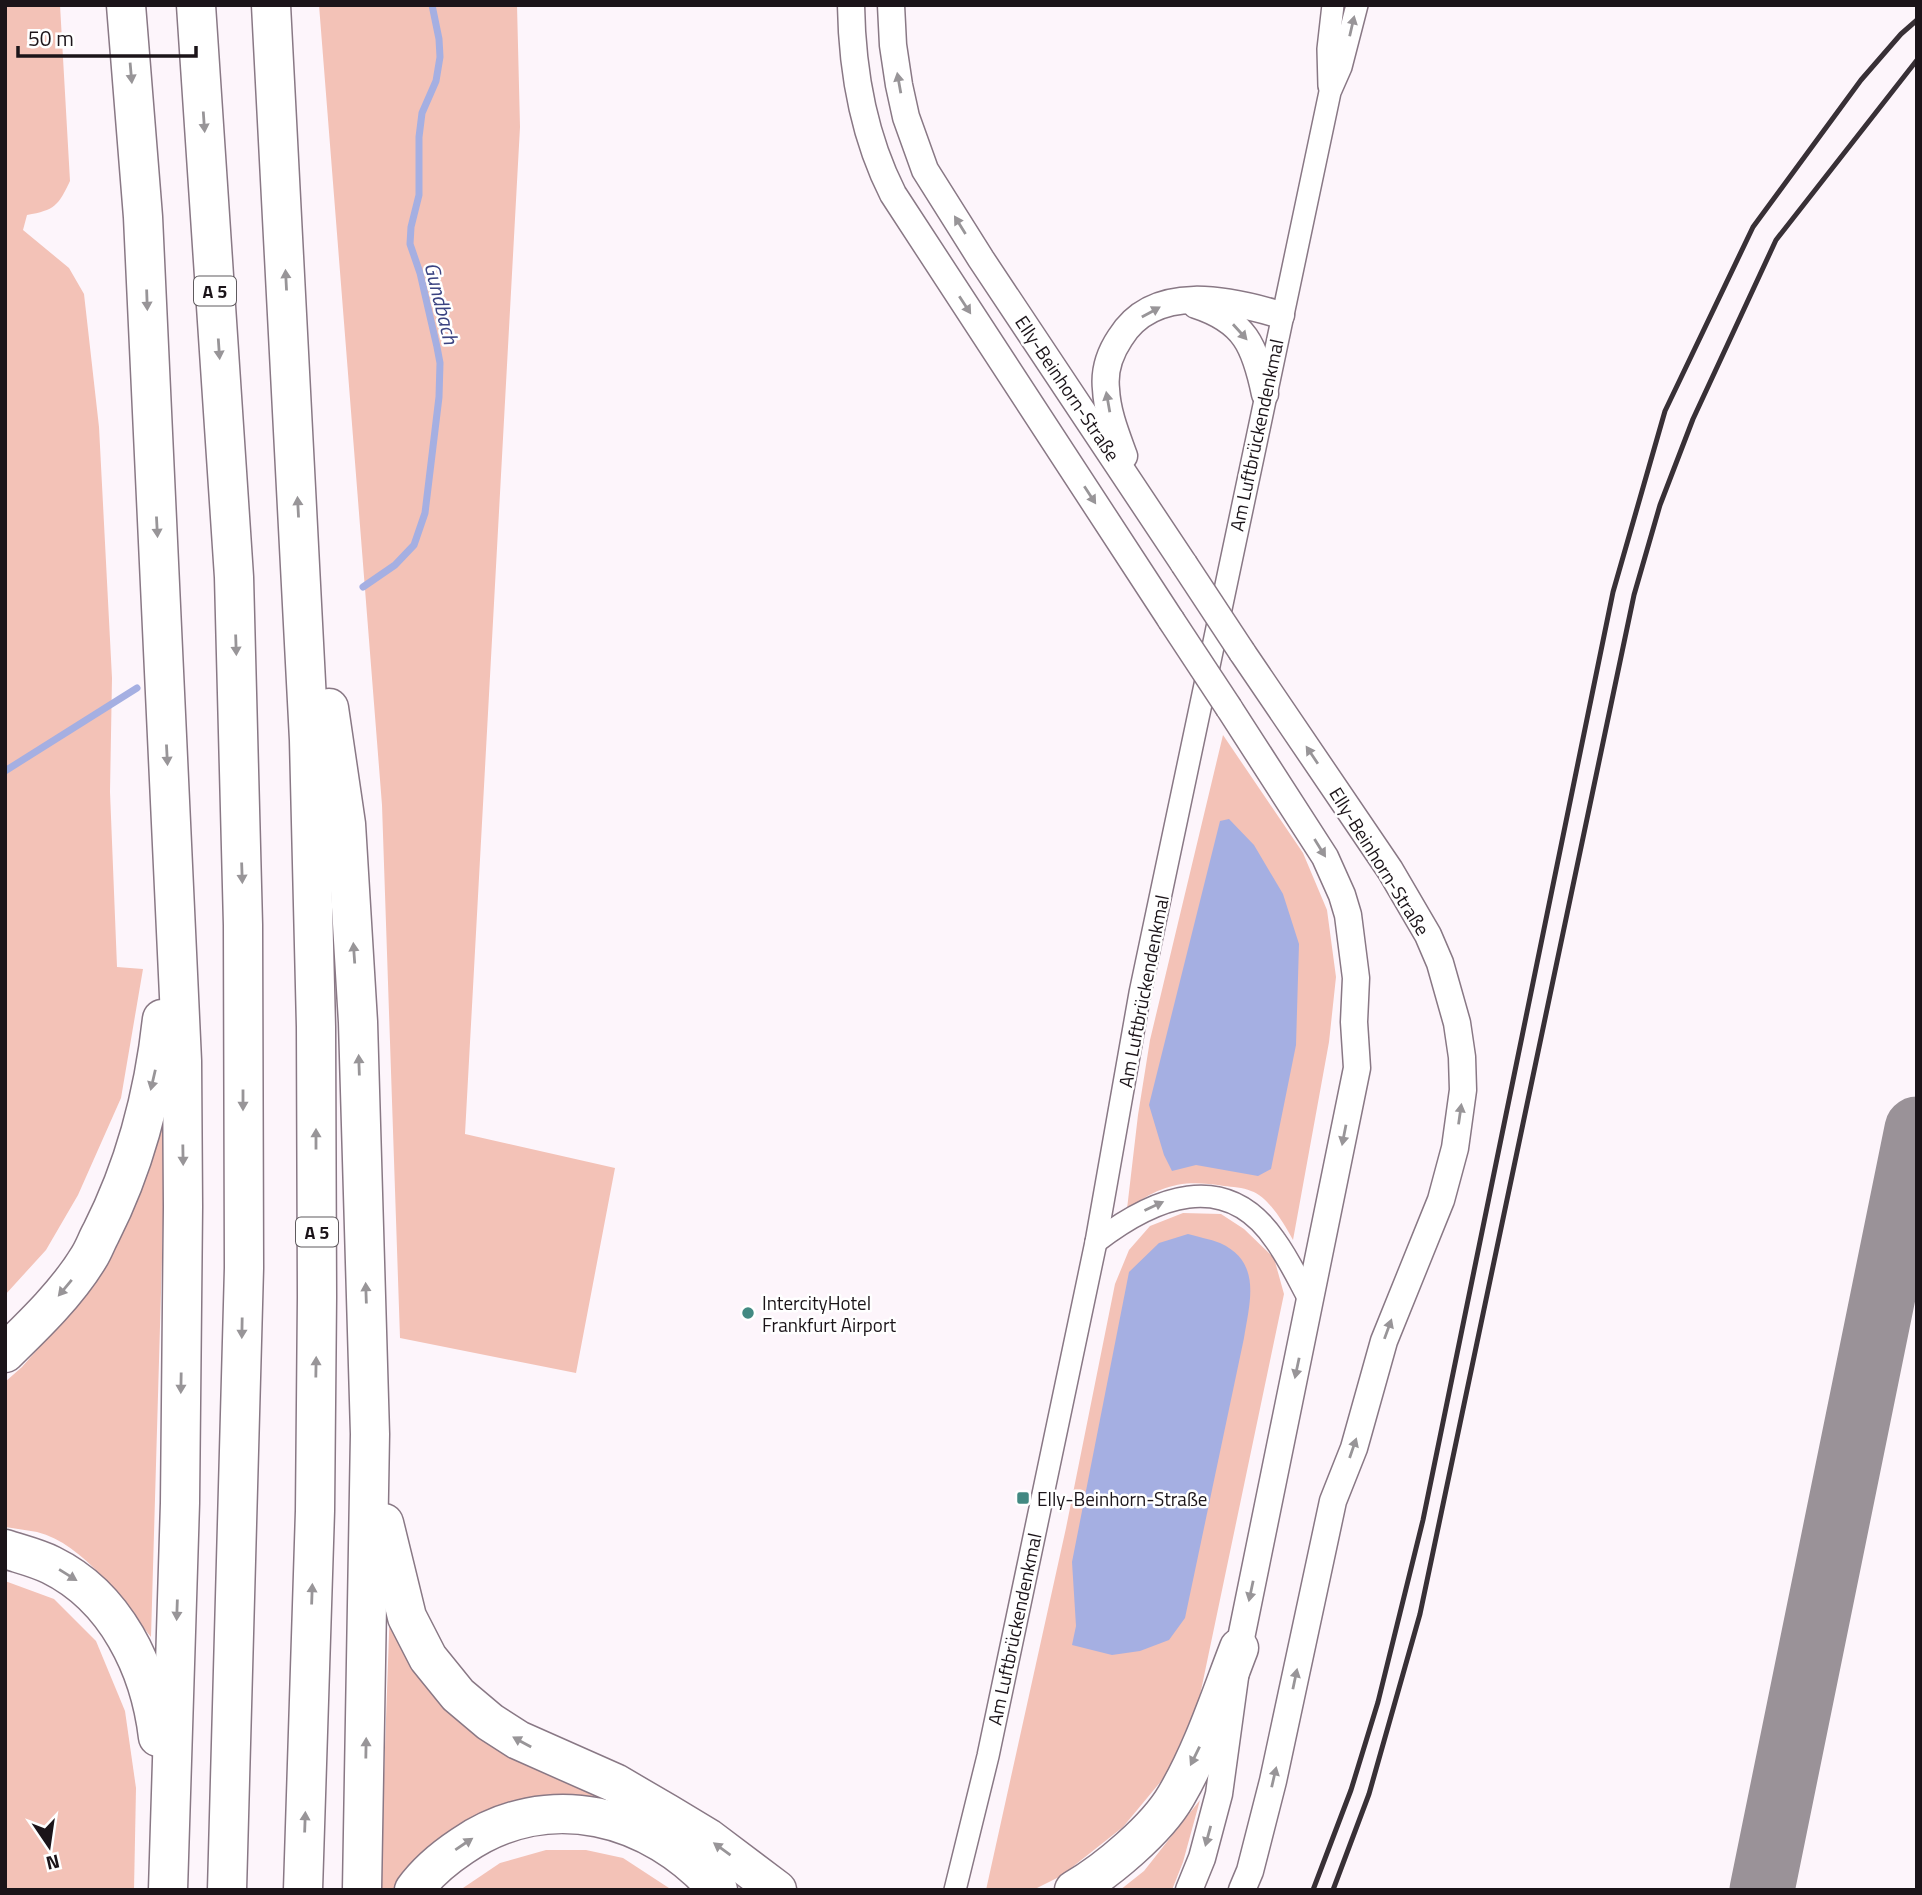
<svg xmlns="http://www.w3.org/2000/svg" width="1922" height="1895" viewBox="0 0 1922 1895" font-family="'Titillium Web',sans-serif">
<style>
.green{fill:#f3c2b7}
.water{fill:#a5afe2}
.lines{fill:none;stroke-linecap:round;stroke-linejoin:round}
.stream{stroke:#a5afe2;stroke-width:7}
.taxiway{stroke:#9a9298;stroke-width:65}
.minor-casing{stroke:#897885;stroke-width:24}
.tertiary-casing{stroke:#897885;stroke-width:29}
.motorway-casing{stroke:#897885;stroke-width:41}
.minor{stroke:#fff;stroke-width:21}
.tertiary{stroke:#fff;stroke-width:26}
.motorway{stroke:#fff;stroke-width:38}
.rail{stroke:#383036;stroke-width:5}
.tertiary-bridge-casing{stroke:#897885;stroke-width:29;stroke-linecap:butt}
.tertiary-bridge{stroke:#fff;stroke-width:26}
.oneway{fill:#989598}
.poi-dot{fill:#428982;stroke:#fff;stroke-width:2.5}
.labels{text-anchor:middle;dominant-baseline:central;stroke-width:5;stroke-linejoin:round;paint-order:stroke}
.shield{fill:#fff;stroke:#5f5a5e;stroke-width:2}
.shield-label{font-size:18px;font-weight:bold;fill:#1b1419}
.street-label{font-size:19px;fill:#1b1419;stroke:#fff}
.poi-label{font-size:19px;fill:#1b1419;stroke:#fff;text-anchor:start}
.water-label{font-size:21px;font-style:italic;fill:#3b4381;stroke:#fff}
</style>
<rect width="100%" height="100%" fill="#fdf5fb"/>
<g class="green">
<path d="M5,5H60L70,181C58,206 55,210 27,215L23,230L69,268L84,294L99,427L112,678L110,792L117,967L143,969L121,1098L78,1195L46,1250L5,1295Z"/>
<polygon points="319,5 517,5 520,127 465,1134 615,1168 576,1373 400,1338 382,805"/>
<path d="M1223,735L1303,853L1327,910L1336,977L1329,1042L1293,1240C1284,1224 1269,1197 1251,1191C1243,1187 1232,1187 1224,1186C1182,1179 1162,1185 1127,1209L1138,1115L1150,1040Z"/>
<path d="M167,1085L151,1637C122,1601 85,1544 37,1532C27,1530 16,1529 5,1527V1382L22,1367L84,1296Z"/>
<polygon points="1183,1213 1221,1214 1244,1229 1274,1258 1284,1294 1199,1700 1167,1774 1123,1827 1061,1876 1033,1890 986,1890 1066,1528 1115,1284 1129,1250 1150,1226"/>
<polygon points="5,1581 54,1599 96,1641 125,1711 136,1788 134,1890 5,1890"/>
<polygon points="390,1606 409,1651 603,1792 600,1802 400,1890 380,1890"/>
<polygon points="1200,1800 1183,1862 1172,1890 1120,1890 1144,1871"/>
<polygon points="546,1850 586,1850 623,1858 672,1890 460,1890 500,1863"/>
</g>
<g class="water">
<polygon points="1229,819 1254,845 1283,894 1299,944 1296,1045 1271,1169 1258,1176 1196,1165 1172,1171 1164,1155 1149,1105 1220,821"/>
<path d="M1188,1234C1198,1237 1210,1239 1220,1243C1262,1262 1250,1301 1244,1338L1185,1618L1169,1640L1140,1651L1112,1655L1072,1645L1076,1626L1072,1562L1129,1272L1159,1243Z"/>
</g>
<g class="lines">
<g class="stream">
<polyline points="363,587 395,565 414,545 425,513 439,397 440,363 437,347 420,273 410,244 411,227 419,195 419,137 422,113 436,81 440,57 439,39 432,5"/>
<polyline points="5,771 137,688"/>
</g>
<polyline class="taxiway" points="1762,1890 1917,1129"/>
<defs>
<g id="minor">
<polyline points="1329,86 1328,49 1333,5"/>
<path d="M1096,1242C1153,1198 1225,1167 1275,1240C1289,1259 1299,1281 1310,1301"/>
<polyline points="955,1890 988,1756 1096,1242 1140,993 1330,92 1341,67 1357,5"/>
</g>
<g id="tertiary">
<path d="M851,5C852,69 864,137 893,194L1171,620"/>
<polyline points="891,5 893,45 899,85 906,117 925,170 981,259 1184,564"/>
<path d="M1196,305C1245,321 1255,346 1265,394"/>
<path d="M1124,456C1116,434 1107,412 1106,389C1104,371 1110,353 1120,338C1154,282 1230,300 1281,315"/>
<polyline points="1242,652 1390,870 1428,935 1440,963 1457,1023 1462,1057 1463,1090 1455,1148 1441,1200 1384,1341 1354,1448 1333,1501 1273,1781 1250,1871 1242,1890"/>
<polyline points="1189,1890 1202,1858 1219,1794 1239,1648 1357,1068 1354,1022 1356,978 1348,915 1342,895 1325,857 1229,708"/>
</g>
<g id="motorway">
<polyline points="126,5 143,217 182,1061 183,1207 180,1503 168,1890"/>
<polyline points="196,5 234,577 243,925 244,1268 227,1890"/>
<polyline points="271,5 309,740 316,1027 317,1297 315,1511 303,1890"/>
<polyline points="329,708 346,824 358,1022 370,1434 362,1890"/>
<path d="M5,1353C35,1324 68,1292 89,1257C94,1249 97,1240 101,1233C135,1166 154,1093 162,1019"/>
<polyline points="384,1523 407,1617 428,1658 458,1695 490,1722 518,1740 615,1783 668,1814 708,1838 777,1890"/>
<path d="M5,1549C20,1554 37,1558 51,1565C116,1597 150,1668 158,1737"/>
<path d="M414,1890C427,1872 444,1858 462,1846C548,1787 652,1814 718,1890"/>
<path d="M1074,1890C1107,1871 1157,1829 1176,1796C1203,1750 1220,1697 1239,1648"/>
</g>
</defs>
<use href="#minor" class="minor-casing"/>
<use href="#tertiary" class="tertiary-casing"/>
<use href="#motorway" class="motorway-casing"/>
<use href="#minor" class="minor"/>
<use href="#tertiary" class="tertiary"/>
<use href="#motorway" class="motorway"/>
<g class="rail">
<polyline points="1313,1890 1351,1790 1378,1702 1423,1520 1613,592 1665,411 1753,227 1861,80 1901,34 1917,20"/>
<polyline points="1333,1890 1369,1794 1420,1614 1634,595 1660,505 1693,419 1776,240 1917,60"/>
</g>
<defs>
<g id="tertiary-bridge">
<polyline points="1184,564 1242,652"/>
<polyline points="1171,620 1229,708"/>
</g>
</defs>
<use href="#tertiary-bridge" class="tertiary-bridge-casing"/>
<use href="#tertiary-bridge" class="tertiary-bridge"/>
</g>
<defs><path id="oneway-solid" d="M-6-.8H1V-3.2L6.5 0L1 3.2V.8H-6Z" transform="scale(1.75)"/></defs>
<g class="oneway">
<use href="#oneway-solid" transform="translate(1352 26) rotate(-77)"/>
<use href="#oneway-solid" transform="translate(131 73) rotate(85)"/>
<use href="#oneway-solid" transform="translate(899 83) rotate(-100)"/>
<use href="#oneway-solid" transform="translate(204 122) rotate(86)"/>
<use href="#oneway-solid" transform="translate(960 225) rotate(-122)"/>
<use href="#oneway-solid" transform="translate(286 280) rotate(-93)"/>
<use href="#oneway-solid" transform="translate(147 300) rotate(88)"/>
<use href="#oneway-solid" transform="translate(965 305) rotate(57)"/>
<use href="#oneway-solid" transform="translate(1151 312) rotate(-29)"/>
<use href="#oneway-solid" transform="translate(1240 332) rotate(48)"/>
<use href="#oneway-solid" transform="translate(219 349) rotate(86)"/>
<use href="#oneway-solid" transform="translate(1108 402) rotate(-100)"/>
<use href="#oneway-solid" transform="translate(1090 495) rotate(57)"/>
<use href="#oneway-solid" transform="translate(298 507) rotate(-93)"/>
<use href="#oneway-solid" transform="translate(157 527) rotate(87)"/>
<use href="#oneway-solid" transform="translate(236 645) rotate(88)"/>
<use href="#oneway-solid" transform="translate(167 755) rotate(87)"/>
<use href="#oneway-solid" transform="translate(1312 755) rotate(-124)"/>
<use href="#oneway-solid" transform="translate(1320 848) rotate(58)"/>
<use href="#oneway-solid" transform="translate(242 873) rotate(88)"/>
<use href="#oneway-solid" transform="translate(354 953) rotate(-94)"/>
<use href="#oneway-solid" transform="translate(359 1065) rotate(-92)"/>
<use href="#oneway-solid" transform="translate(153 1080) rotate(103)"/>
<use href="#oneway-solid" transform="translate(243 1100) rotate(90)"/>
<use href="#oneway-solid" transform="translate(1460 1114) rotate(-82)"/>
<use href="#oneway-solid" transform="translate(1344 1135) rotate(101)"/>
<use href="#oneway-solid" transform="translate(316 1139) rotate(-90)"/>
<use href="#oneway-solid" transform="translate(183 1155) rotate(89)"/>
<use href="#oneway-solid" transform="translate(1154 1206) rotate(-25)"/>
<use href="#oneway-solid" transform="translate(65 1288) rotate(130)"/>
<use href="#oneway-solid" transform="translate(366 1293) rotate(-92)"/>
<use href="#oneway-solid" transform="translate(242 1328) rotate(91)"/>
<use href="#oneway-solid" transform="translate(1388 1329) rotate(-70)"/>
<use href="#oneway-solid" transform="translate(316 1367) rotate(-89)"/>
<use href="#oneway-solid" transform="translate(1297 1368) rotate(102)"/>
<use href="#oneway-solid" transform="translate(181 1383) rotate(91)"/>
<use href="#oneway-solid" transform="translate(1353 1448) rotate(-71)"/>
<use href="#oneway-solid" transform="translate(68 1575) rotate(32)"/>
<use href="#oneway-solid" transform="translate(1251 1591) rotate(102)"/>
<use href="#oneway-solid" transform="translate(312 1594) rotate(-88)"/>
<use href="#oneway-solid" transform="translate(177 1610) rotate(92)"/>
<use href="#oneway-solid" transform="translate(1295 1679) rotate(-78)"/>
<use href="#oneway-solid" transform="translate(522 1742) rotate(-151)"/>
<use href="#oneway-solid" transform="translate(366 1748) rotate(-89)"/>
<use href="#oneway-solid" transform="translate(1195 1756) rotate(116)"/>
<use href="#oneway-solid" transform="translate(1274 1777) rotate(-77)"/>
<use href="#oneway-solid" transform="translate(305 1822) rotate(-88)"/>
<use href="#oneway-solid" transform="translate(1208 1836) rotate(105)"/>
<use href="#oneway-solid" transform="translate(464 1844) rotate(-34)"/>
<use href="#oneway-solid" transform="translate(722 1849) rotate(-144)"/>
</g>
<g class="poi-dot">
<circle cx="748" cy="1313" r="7"/>
<rect x="1016" y="1491" width="14" height="14" rx="3.5"/>
</g>
<g class="labels">
<g class="shield">
<rect x="194" y="276.5" width="42" height="29" rx="5"/>
<rect x="296" y="1217.5" width="42" height="29" rx="5"/>
</g>
<g class="shield-label">
<text x="215" y="291">A 5</text>
<text x="317" y="1232">A 5</text>
</g>
<g class="street-label">
<text transform="translate(1068 388) rotate(56)">Elly-Beinhorn-Straße</text>
<text transform="translate(1256 435) rotate(-78)">Am Luftbrückendenkmal</text>
<text transform="translate(1380 861) rotate(58)">Elly-Beinhorn-Straße</text>
<text transform="translate(1143 991) rotate(-79)">Am Luftbrückendenkmal</text>
<text transform="translate(1014 1629) rotate(-78)">Am Luftbrückendenkmal</text>
</g>
<g class="poi-label">
<text x="762" y="1302">IntercityHotel<tspan x="762" dy="22">Frankfurt Airport</tspan></text>
<text x="1037" y="1498">Elly-Beinhorn-Straße</text>
</g>
<g class="water-label">
<text transform="translate(442 303) rotate(76)">Gundbach</text>
</g>
</g>
<rect width="1922" height="1895" fill="none" stroke="#1b1419" stroke-width="14"/>
<g transform="translate(49 1846) rotate(167)" stroke="#ffffff" stroke-width="5" paint-order="stroke">
<path d="M0-5L12 26L0 18L-12 26Z" fill="#1b1419"/>
<text y="-10" font-size="19" font-weight="bold" text-anchor="middle" fill="#1b1419">N</text>
</g>
<path d="M18 46v10h178v-10" fill="none" stroke="#1b1419" stroke-width="3.5"/>
<text x="28" y="46" font-size="21" fill="#1b1419" stroke="#ffffff" stroke-width="5" paint-order="stroke">50 m</text>
</svg>
